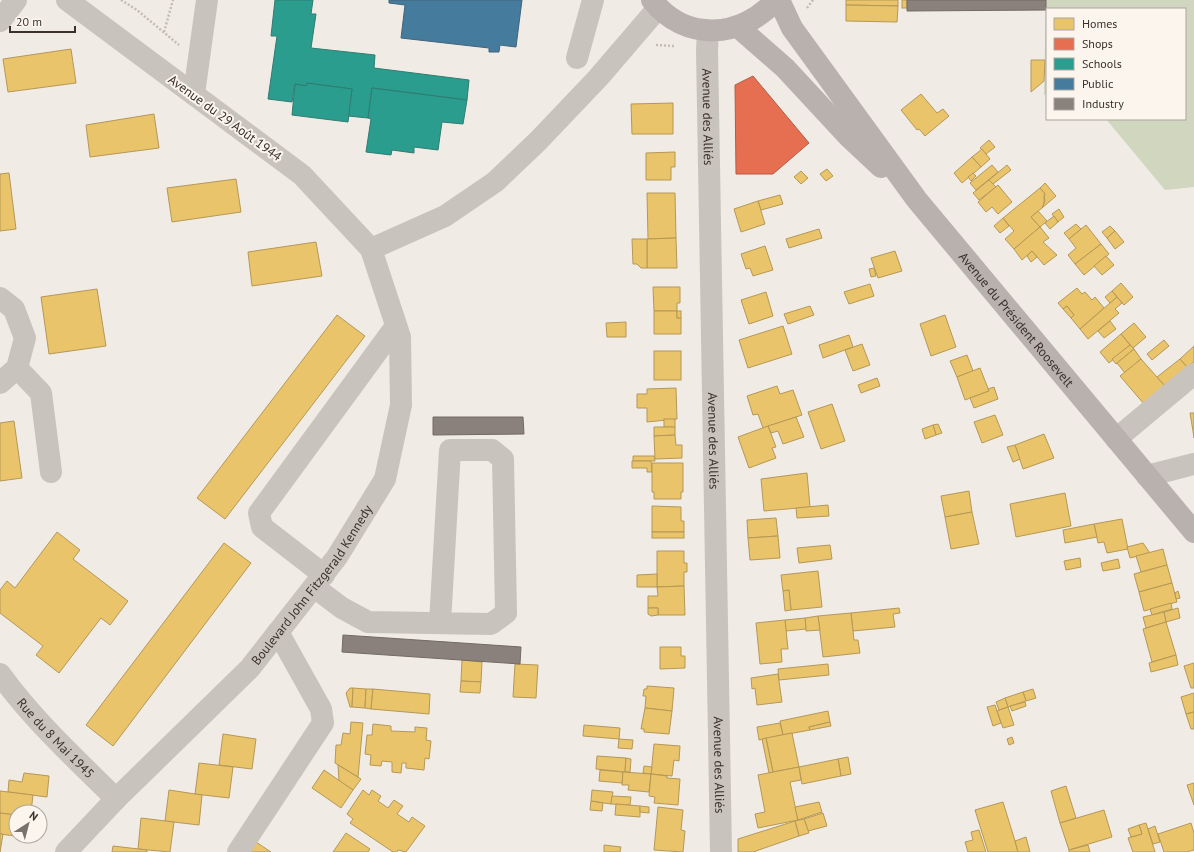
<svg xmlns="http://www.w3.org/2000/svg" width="1194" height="852" viewBox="0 0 1194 852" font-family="'PT Sans',sans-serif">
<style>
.green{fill:#d1d6bf}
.homes{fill:#e9c46a;stroke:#b59857}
.shops{fill:#e76f51;stroke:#b35c46}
.schools{fill:#2a9d8f;stroke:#2f7c71}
.public{fill:#457b9d;stroke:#42647b}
.industry{fill:#8a817c;stroke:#726964}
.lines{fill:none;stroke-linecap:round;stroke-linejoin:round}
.path{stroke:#c2bbb6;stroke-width:2.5;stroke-dasharray:2 2;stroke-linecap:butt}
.minor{stroke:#c9c3be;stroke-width:22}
.major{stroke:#b8b1ad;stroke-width:22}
.labels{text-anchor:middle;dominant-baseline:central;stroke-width:4;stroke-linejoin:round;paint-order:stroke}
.street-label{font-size:13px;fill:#3b302b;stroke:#fbf5ee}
</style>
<rect width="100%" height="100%" fill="#f0ebe5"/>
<polygon class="green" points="1046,0 1194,0 1194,187 1165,190 1106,119 1185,119 1185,9 1047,9 1047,94 1044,95"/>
<g class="homes">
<polygon points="846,0 898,0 898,6 846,5"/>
<rect x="902" y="0" width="5" height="8"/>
<polygon points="846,5 898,6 897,22 846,21"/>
<polygon points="71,49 76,83 8,92 3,59"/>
<polygon points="1031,60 1045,60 1044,81 1031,92"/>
<polygon points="921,94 937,113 943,109 949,116 925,136 919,129 917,130 901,110"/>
<polygon points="673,103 673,134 632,134 631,104"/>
<polygon points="154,114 159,148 90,157 86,125"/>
<polygon points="989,140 995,147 986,154 980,148"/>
<polygon points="982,149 990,159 981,167 972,157"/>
<polygon points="675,152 675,167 671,167 671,180 646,180 646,153"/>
<polygon points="972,157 981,167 962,183 954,173"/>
<polygon points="992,165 998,172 976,190 970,183"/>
<polygon points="1007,165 1011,170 993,184 989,180"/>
<polygon points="827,169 833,176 826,181 820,174"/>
<polygon points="801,171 808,178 801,184 794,177"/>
<polygon points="9,173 16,229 0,231 0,174"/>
<polygon points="973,173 976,176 971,181 968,177"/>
<polygon points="236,179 241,212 172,222 167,188"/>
<polygon points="989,180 996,187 979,200 973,193"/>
<polygon points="1045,183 1056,196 1042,208 1045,201 1044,196 1045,194 1040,188"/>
<polygon points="998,185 1012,202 998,214 992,207 986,212 978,202"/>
<polygon points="1040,188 1045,194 1044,196 1044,203 1042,208 1031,217 1040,227 1014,249 1005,239 1014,231 1003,218"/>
<polygon points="647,193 675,193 676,238 648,239"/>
<polygon points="780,195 783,204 761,210 758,201"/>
<polygon points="758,201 765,224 741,232 734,209"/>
<polygon points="1059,209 1064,217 1058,222 1052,214"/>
<polygon points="1038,211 1047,221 1040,227 1031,217"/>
<polygon points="1054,216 1058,222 1050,229 1045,223"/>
<polygon points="1003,218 1009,226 1000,233 994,226"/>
<polygon points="1076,224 1081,229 1069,239 1064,233"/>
<polygon points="1086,225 1101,244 1075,264 1068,255 1076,248 1069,239"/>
<polygon points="1110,226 1115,231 1107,238 1102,232"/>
<polygon points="1040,227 1049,238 1043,242 1057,255 1044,265 1032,251 1022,260 1014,249"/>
<polygon points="819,229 822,238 789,248 786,239"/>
<polygon points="1115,231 1124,242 1115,249 1107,238"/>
<polygon points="676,238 677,268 647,268 647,239"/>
<polygon points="632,239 647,239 647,268 641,268 637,264 633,264"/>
<polygon points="316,242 322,276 252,286 248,252"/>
<polygon points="1101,244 1109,254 1084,275 1075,264"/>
<polygon points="765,246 773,270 753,276 750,268 746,269 741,254"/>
<polygon points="895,251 902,271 878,278 871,258"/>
<polygon points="1032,251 1037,257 1031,262 1027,256"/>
<polygon points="1106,256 1114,265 1102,275 1094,266"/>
<polygon points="874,268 876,276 871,277 869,269"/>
<polygon points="1121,283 1133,297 1124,305 1112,291"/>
<polygon points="870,284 874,296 849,304 844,292"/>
<polygon points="653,287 680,287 680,303 677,303 677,311 654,311"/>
<polygon points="1077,288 1082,294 1085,292 1092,300 1095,297 1104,308 1080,329 1071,318 1074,315 1067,306 1063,309 1058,303"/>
<polygon points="97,289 106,346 49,354 41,297"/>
<polygon points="1112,291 1117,297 1110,303 1105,297"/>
<polygon points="766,292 773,316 749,324 741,300"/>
<polygon points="1117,297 1122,303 1115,309 1119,313 1088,339 1080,329"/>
<polygon points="810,306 814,315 788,324 784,314"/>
<polygon points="1067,306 1074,315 1071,318 1063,309"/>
<polygon points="654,311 677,311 677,318 681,318 681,334 654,334"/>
<rect x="677" y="311" width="4" height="7"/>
<polygon points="337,315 365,336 225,519 197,498"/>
<polygon points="945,315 956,347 931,356 920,324"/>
<polygon points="1110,321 1116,329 1104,338 1098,331"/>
<polygon points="626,322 626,337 607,337 606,323"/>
<polygon points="1134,323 1146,337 1133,348 1121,334"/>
<polygon points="783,326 792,354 748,368 739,340"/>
<polygon points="1121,334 1130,345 1109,363 1100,352"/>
<polygon points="849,335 853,347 823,358 819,345"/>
<polygon points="1164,340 1169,346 1152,360 1147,354"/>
<polygon points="862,344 870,365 853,371 845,350"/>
<polygon points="1130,345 1134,349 1116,364 1112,359"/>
<polygon points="1194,346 1194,362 1187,367 1180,359"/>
<polygon points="1134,349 1141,359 1125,373 1117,363"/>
<rect x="654" y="351" width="27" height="29"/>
<polygon points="967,355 973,371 957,377 950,361"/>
<polygon points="1141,359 1165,386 1144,404 1120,376"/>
<polygon points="1180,359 1187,367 1165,386 1157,377"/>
<polygon points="980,368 989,391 965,400 957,377"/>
<polygon points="877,378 880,386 861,393 858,385"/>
<polygon points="777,386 780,394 793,390 802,415 763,428 758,414 753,415 747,396"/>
<polygon points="994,387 998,399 974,408 970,398 989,391 988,389"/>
<polygon points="676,388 677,419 647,422 647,408 637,408 637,394 647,394 647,389"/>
<polygon points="832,404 845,441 821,449 808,412"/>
<polygon points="1190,413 1194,413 1194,438 1193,431"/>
<polygon points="995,415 1003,435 982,443 974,422"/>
<polygon points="796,417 804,437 783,444 778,431 771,433 768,426"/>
<rect x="664" y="419" width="11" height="8"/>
<polygon points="14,421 22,478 0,481 0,423"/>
<polygon points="938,424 942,433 936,435 933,425"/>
<polygon points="933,425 936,435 925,439 922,429"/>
<polygon points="768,426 776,447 772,448 776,458 749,468 738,437"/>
<polygon points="654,427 675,427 675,435 654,436"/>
<polygon points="1044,434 1054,458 1023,469 1015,445"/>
<polygon points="675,435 676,445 682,445 682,458 655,459 654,436"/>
<polygon points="1015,445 1020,459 1013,462 1007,447"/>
<polygon points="633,456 654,456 655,461 633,461"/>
<polygon points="632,461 651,461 652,472 647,472 647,468 632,468"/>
<polygon points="652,463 683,463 683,492 681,492 681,499 654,499 654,492 652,492"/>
<polygon points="807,473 810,507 764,511 761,479"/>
<polygon points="969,491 972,512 945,517 941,496"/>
<polygon points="1065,493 1071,526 1016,537 1010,504"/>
<polygon points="828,505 829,516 797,518 796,508"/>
<polygon points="652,506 681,507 681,521 684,521 684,532 652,532"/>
<polygon points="972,512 979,544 951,549 945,517"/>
<polygon points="776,518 778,536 748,538 747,520"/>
<polygon points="1122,519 1128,549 1107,553 1104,542 1098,543 1094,524"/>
<polygon points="1094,524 1097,537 1065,543 1063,530"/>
<polygon points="57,532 80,550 73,559 128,601 110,625 101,618 59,673 36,655 43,646 0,613 0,590 7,581 15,588"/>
<rect x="652" y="532" width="32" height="6"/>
<polygon points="778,536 780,558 750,560 748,538"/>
<polygon points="224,543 251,563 113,746 86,725"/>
<polygon points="1143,543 1150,553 1130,558 1127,547"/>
<polygon points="830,545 832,559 799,563 797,548"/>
<polygon points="1163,549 1167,565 1141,572 1136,556"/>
<polygon points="657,551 684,551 684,563 687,563 687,572 684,572 684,586 657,587"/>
<polygon points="1080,558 1081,567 1066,570 1064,561"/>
<polygon points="1118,559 1120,568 1103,571 1101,563"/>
<polygon points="1167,565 1172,583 1139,592 1134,574"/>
<polygon points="818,571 822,607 791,610 789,590 783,591 781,575"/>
<polygon points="657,574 657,587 637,587 637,575"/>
<polygon points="1172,583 1177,602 1144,611 1139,592"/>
<polygon points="684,586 685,615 658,615 658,608 648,608 648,596 658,596 657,587"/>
<polygon points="789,590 791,610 785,611 783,591"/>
<polygon points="1178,591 1180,598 1176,599 1175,593"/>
<polygon points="1171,603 1172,609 1152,615 1150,609"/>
<polygon points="648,608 658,608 658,615 651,616 648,614"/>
<polygon points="899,608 900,613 893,614 895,627 853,631 851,613"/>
<polygon points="1178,608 1180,618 1166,622 1164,612"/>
<polygon points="1164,612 1166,622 1146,628 1143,617"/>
<polygon points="851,613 854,640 858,640 860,653 823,657 818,616"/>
<polygon points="818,616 820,630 806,631 805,618"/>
<polygon points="805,618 806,629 786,631 785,620"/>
<polygon points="785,620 788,649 781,649 782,662 760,664 756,623"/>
<polygon points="1166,622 1176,655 1152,662 1143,629"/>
<polygon points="660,647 681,647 681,656 685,656 685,668 660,669"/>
<polygon points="1176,655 1178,665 1151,672 1149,663"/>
<polygon points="462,660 482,662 481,682 461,681"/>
<polygon points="1194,663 1194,688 1191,688 1184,666"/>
<polygon points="515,664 538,665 536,698 513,697"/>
<polygon points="828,664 829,675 779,680 778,669"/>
<polygon points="778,674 782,702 757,705 755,688 752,689 751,678"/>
<polygon points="461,681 481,682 480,693 460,692"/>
<polygon points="647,686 674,688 672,711 645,708 646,696 643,696 644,689 647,689"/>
<polygon points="350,688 353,688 352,707 350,707 346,693"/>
<polygon points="353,688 366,689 365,708 352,707"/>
<polygon points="366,689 373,689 371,709 365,708"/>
<polygon points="373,689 430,694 429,714 371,709"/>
<polygon points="1033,689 1036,698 1026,701 1023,692"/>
<polygon points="1023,692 1026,701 1008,707 1005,698"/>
<polygon points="1194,693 1194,712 1186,714 1181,697"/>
<polygon points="1005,698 1008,707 999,710 996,702"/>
<polygon points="1025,702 1026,706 1012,711 1010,706"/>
<polygon points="995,705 1001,723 993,726 987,707"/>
<polygon points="1008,707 1014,725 1003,728 997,711"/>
<polygon points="645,708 672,711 669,734 644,732 644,729 641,729"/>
<polygon points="828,711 830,722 809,727 810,730 783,735 780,721"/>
<polygon points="1194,712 1194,729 1191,729 1186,714"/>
<polygon points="351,722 363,723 358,777 335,763 336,745 341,745 343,733 350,734"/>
<polygon points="830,722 831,726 810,730 809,727"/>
<polygon points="780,723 783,735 759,740 757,727"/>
<polygon points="373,724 391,726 391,731 415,732 415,727 427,728 426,740 431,741 429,759 425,758 424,770 406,768 406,763 402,763 401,773 392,772 392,762 382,761 381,766 370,765 371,755 365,754 367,735 372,735"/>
<polygon points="584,725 620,728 619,739 583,736"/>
<polygon points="792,733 799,767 773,772 766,738"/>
<polygon points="223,734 256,739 252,769 219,765"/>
<polygon points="1012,737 1014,743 1009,745 1007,739"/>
<polygon points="766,738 773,772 769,773 762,739"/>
<polygon points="619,739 633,740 632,749 618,748"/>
<polygon points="654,744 680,746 679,761 674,760 672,776 651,774"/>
<polygon points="597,756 626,758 625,772 596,769"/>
<polygon points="848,757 851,774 841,776 838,759"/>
<polygon points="626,758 631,759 630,772 625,772"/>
<polygon points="838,759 841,776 802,784 799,767"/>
<polygon points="199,763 233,767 229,798 195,794"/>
<polygon points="338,765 361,779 353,790 339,781"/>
<polygon points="644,766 652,767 651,774 643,773"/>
<polygon points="799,767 801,780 790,782 798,820 758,828 755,814 765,812 758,775"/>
<polygon points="324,770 353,790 341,808 312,788"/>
<polygon points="600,770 623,772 622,783 599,781"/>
<polygon points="623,772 651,774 649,792 628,790 629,785 622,785"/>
<polygon points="24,773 49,776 47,797 8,792 9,780 22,782"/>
<polygon points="651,774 667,776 667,778 680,779 678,805 654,803 655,797 649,796"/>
<polygon points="1194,783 1194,805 1187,785"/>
<polygon points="1066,786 1076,818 1060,823 1051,791"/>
<polygon points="169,790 202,795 199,825 165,821"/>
<polygon points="363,790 369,795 372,790 381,796 378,801 388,808 394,800 403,806 397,814 409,822 412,817 425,826 406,852 398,850 397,852 393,852 350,823 353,819 347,814"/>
<polygon points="592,790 613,792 611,804 591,801"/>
<polygon points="0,791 33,795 31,812 16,812 16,815 0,813"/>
<polygon points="612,796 631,797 630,805 611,804"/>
<polygon points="591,801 603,803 602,811 590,810"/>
<polygon points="819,802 822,812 798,820 795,807"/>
<polygon points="1003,802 1015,841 1018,852 988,852 975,810"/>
<polygon points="616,804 640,806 640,817 615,815"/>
<polygon points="640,806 649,807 649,813 640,812"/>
<polygon points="658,807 683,810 681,830 685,831 683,852 654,850"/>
<polygon points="1104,810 1112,837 1069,850 1060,823"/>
<polygon points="0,813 16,815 15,836 0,834"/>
<polygon points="823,813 827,826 808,831 804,819"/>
<polygon points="141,818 174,822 170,852 138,849"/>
<polygon points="804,819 809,833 799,836 795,821"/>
<polygon points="795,821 799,836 753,852 738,852 738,839"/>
<polygon points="1146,823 1155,852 1133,852 1128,838 1142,834 1139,825"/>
<polygon points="1191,823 1194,833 1194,850 1186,852 1164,852 1158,834"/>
<polygon points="1139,825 1142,834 1131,837 1128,829"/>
<polygon points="1155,826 1160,842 1153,844 1148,829"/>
<polygon points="979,830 986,852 968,852 965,842 973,840 971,832"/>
<polygon points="346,833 370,849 368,852 333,852"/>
<polygon points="0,834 3,834 0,852"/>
<polygon points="1026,837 1030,852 1018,852 1015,841"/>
<polygon points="256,842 271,852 249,852"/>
<polygon points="604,845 621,847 620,852 604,852"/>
<polygon points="1088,845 1090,852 1069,852 1069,850"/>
<polygon points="113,846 147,850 147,852 112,852"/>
</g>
<polygon class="shops" points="753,76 809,143 773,174 736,174 735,85"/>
<g class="schools">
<polygon points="275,0 313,0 311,14 316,14 311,48 375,55 374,68 469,80 467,100 372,88 368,118 348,116 352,89 307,83 306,86 295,84 292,102 268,99 277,36 271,36"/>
<polygon points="307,83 352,89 348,122 292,115 295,84 306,86"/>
<polygon points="372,88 467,100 463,124 442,122 438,150 414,147 414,153 392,150 391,155 366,152 371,119 368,118"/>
</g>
<polygon class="public" points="389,0 522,0 516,47 500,45 499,52 489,52 489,48 401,38 405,5 389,3"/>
<g class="industry">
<polygon points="907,0 1046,0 1046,10 907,11"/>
<polygon points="433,417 523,417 524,434 433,435"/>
<polygon points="343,635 521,647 520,664 342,652"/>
</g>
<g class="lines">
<g class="path">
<polyline points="121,0 137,10 179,45"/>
<polyline points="807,8 813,0"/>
<polyline points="164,32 173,0"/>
<polyline points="656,45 674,46"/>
</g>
<g class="minor">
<polyline points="0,21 16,0"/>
<path id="s1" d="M708,31L707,50L721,852"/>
<polyline points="577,58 593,0"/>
<polyline points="194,94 207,0"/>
<polyline points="371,249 445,216 495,182 538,141 598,78 658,8"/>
<polyline points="0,298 14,309 25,338 17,368 0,383"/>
<polyline points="17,368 41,393 51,472"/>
<polyline points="1116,439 1194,374"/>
<polyline points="1147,476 1194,464"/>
<polyline points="324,575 262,527 259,513 396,326"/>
<polyline points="314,587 342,608 368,622 491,624 506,613 503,459 492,450 450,450 440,623"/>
<path id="s2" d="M0,674C33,720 76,759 116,799"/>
<path id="s3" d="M66,852L116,799L250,668L337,557L385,479L401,405L400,337L371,249L302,175L67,0"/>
<polyline points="238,852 323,723 321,709 278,632"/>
</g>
<g class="major">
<path d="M652,0C685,42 741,39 776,0"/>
<path id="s4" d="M779,0L792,28L917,200L1194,532"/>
<polyline points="738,27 785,68 849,137 881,167"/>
</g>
</g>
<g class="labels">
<g class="street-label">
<text stroke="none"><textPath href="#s1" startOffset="86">Avenue des Alliés</textPath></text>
<text transform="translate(225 118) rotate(36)">Avenue du 29 Août 1944</text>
<text stroke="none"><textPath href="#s4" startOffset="399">Avenue du Président Roosevelt</textPath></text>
<text stroke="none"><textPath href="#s1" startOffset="410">Avenue des Alliés</textPath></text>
<text stroke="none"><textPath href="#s3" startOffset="364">Boulevard John Fitzgerald Kennedy</textPath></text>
<text stroke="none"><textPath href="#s2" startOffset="85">Rue du 8 Mai 1945</textPath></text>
<text stroke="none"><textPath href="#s1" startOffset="734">Avenue des Alliés</textPath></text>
</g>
</g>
<rect x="1046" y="8" width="140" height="112" fill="#fbf5ee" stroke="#aea6a0"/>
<rect x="1054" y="18" width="20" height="12" fill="#e9c46a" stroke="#aea6a0"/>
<text x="1082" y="28" font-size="12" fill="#3b302b">Homes</text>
<rect x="1054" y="38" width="20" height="12" fill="#e76f51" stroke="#aea6a0"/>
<text x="1082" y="48" font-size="12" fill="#3b302b">Shops</text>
<rect x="1054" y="58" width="20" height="12" fill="#2a9d8f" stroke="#aea6a0"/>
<text x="1082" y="68" font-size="12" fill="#3b302b">Schools</text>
<rect x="1054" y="78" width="20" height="12" fill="#457b9d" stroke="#aea6a0"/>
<text x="1082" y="88" font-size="12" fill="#3b302b">Public</text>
<rect x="1054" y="98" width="20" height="12" fill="#8a817c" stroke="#aea6a0"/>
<text x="1082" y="108" font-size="12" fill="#3b302b">Industry</text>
<g transform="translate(28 824) rotate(36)"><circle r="19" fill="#fbf5ee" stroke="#aea6a0"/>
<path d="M0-3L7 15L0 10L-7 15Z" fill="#7a716c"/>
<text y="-6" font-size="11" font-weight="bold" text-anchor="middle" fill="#3b302b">N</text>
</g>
<path d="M10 26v6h65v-6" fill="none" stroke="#3b302b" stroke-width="2"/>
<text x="16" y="26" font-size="12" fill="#3b302b" stroke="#fbf5ee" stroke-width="3" paint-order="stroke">20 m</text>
</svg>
